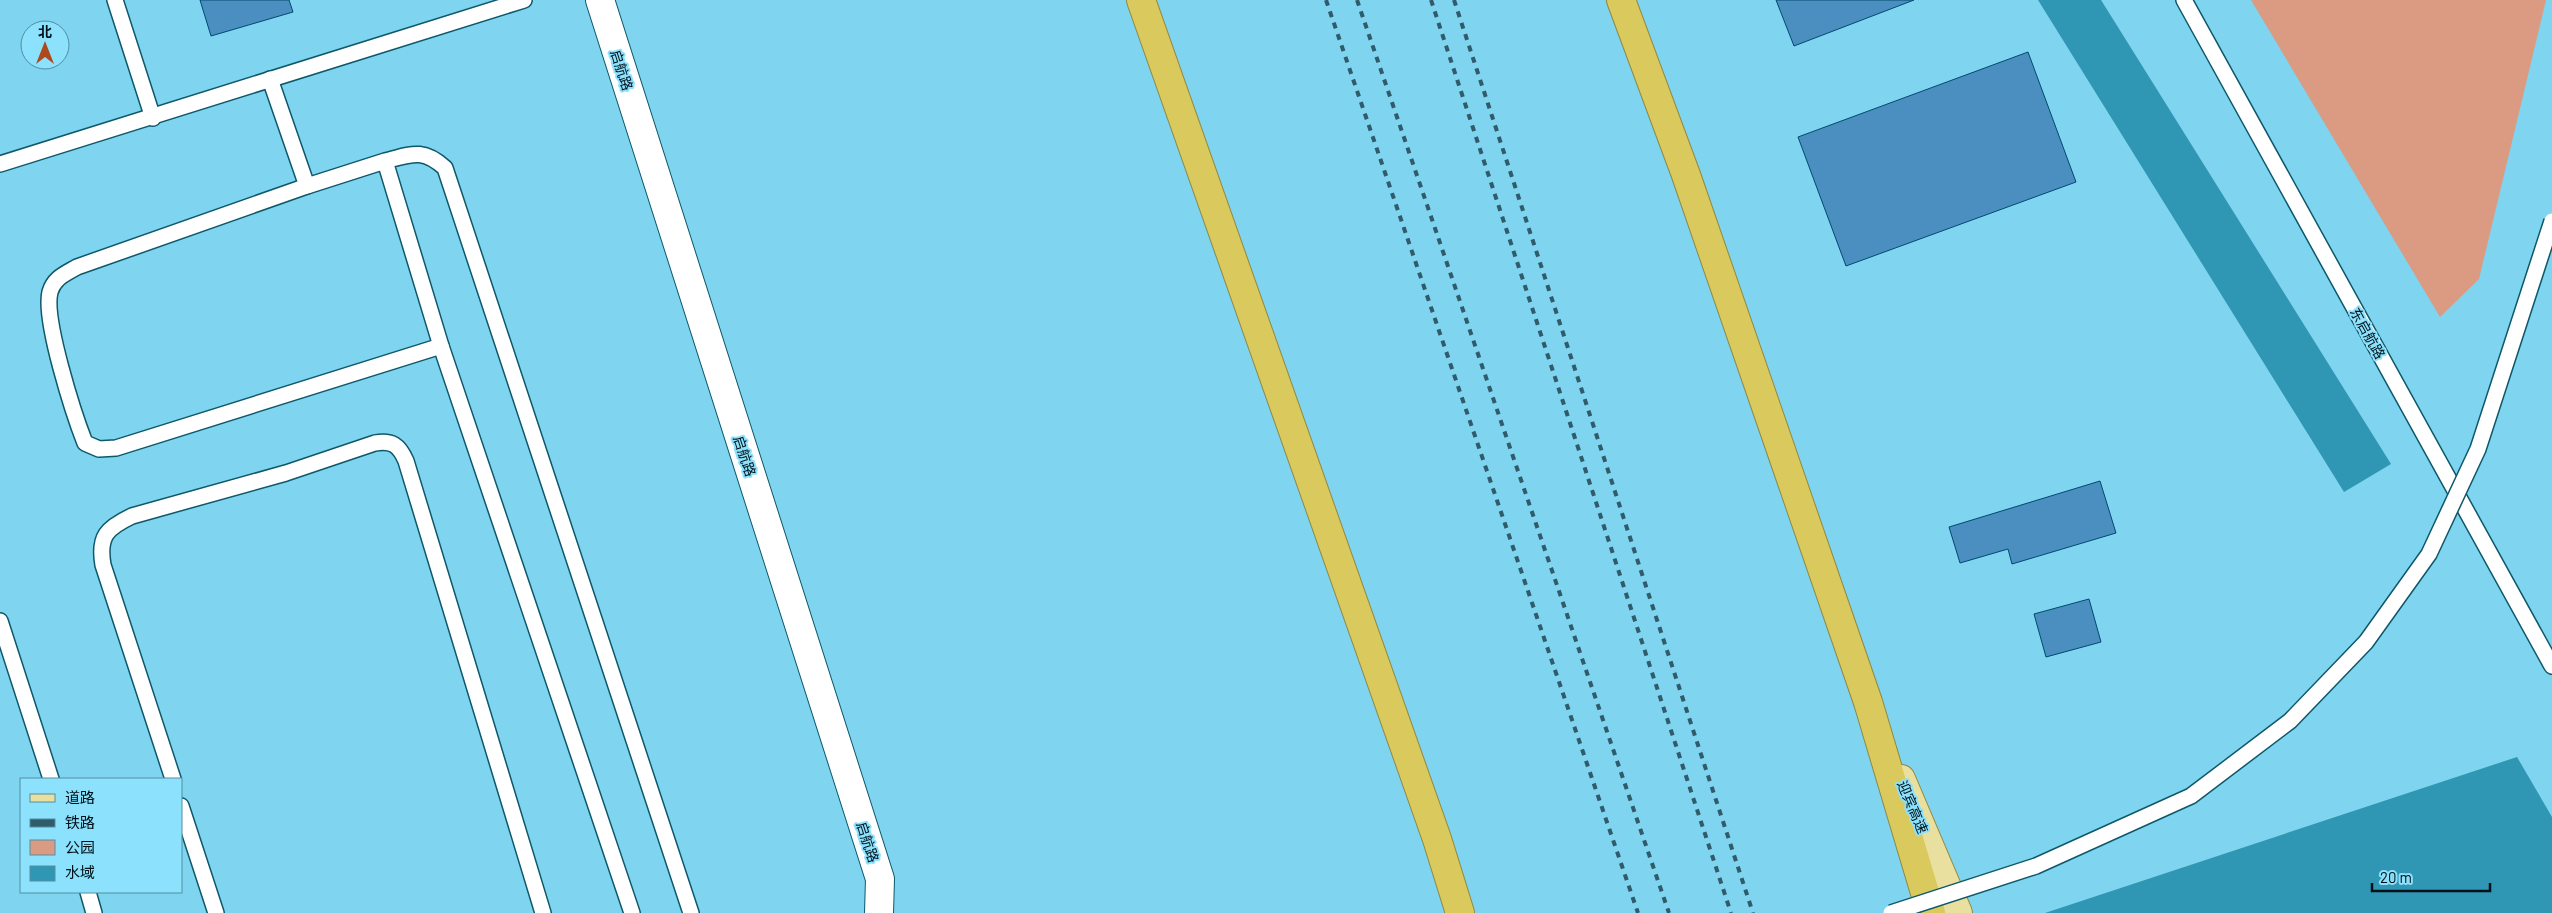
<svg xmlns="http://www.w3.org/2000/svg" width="2552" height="913" viewBox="0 0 2552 913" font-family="Barlow,'Noto Sans SC',sans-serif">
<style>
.green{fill:#db9a82}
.water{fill:#2f96b3}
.building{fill:#4a8fbf;stroke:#004a70}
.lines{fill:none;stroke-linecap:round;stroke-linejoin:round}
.lane-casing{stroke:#0e586a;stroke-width:18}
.secondary-casing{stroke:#0e586a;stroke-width:30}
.primary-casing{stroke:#8e8945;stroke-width:30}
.highway-casing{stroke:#8e8945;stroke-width:30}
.lane{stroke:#fff;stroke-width:15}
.secondary{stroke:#fff;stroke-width:28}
.primary{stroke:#e9df9e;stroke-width:28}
.highway{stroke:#dac95d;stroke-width:28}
.rail{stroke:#305b6a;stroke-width:4;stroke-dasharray:6 6;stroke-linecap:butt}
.lane-bridge-casing{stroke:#0e586a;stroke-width:18;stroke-linecap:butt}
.lane-bridge{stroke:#fff;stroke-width:15}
.labels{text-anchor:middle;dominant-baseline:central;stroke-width:4;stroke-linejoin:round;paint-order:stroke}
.street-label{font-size:14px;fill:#001119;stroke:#8ce1fc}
</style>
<rect width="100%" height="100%" fill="#7fd4ef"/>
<polygon class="green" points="2251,0 2546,0 2479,279 2440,317"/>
<g class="water">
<polygon points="2038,0 2101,0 2391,464 2344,492"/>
<polygon points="2517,757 2552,817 2552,913 2045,913"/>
</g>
<g class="building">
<polygon points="200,0 289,0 293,12 211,36"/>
<polygon points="1776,0 1914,0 1794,46"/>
<polygon points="2028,52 2076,182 1846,266 1798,137"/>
<polygon points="2100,481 2116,533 2012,564 2008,549 1960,563 1949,527"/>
<polygon points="2089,599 2101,642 2046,657 2034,614"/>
</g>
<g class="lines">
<defs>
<g id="lane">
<polyline points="115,0 153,118"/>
<polyline points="2184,0 2552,666"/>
<polyline points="270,79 307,186"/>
<path d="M385,161L441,346L116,448L99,449L85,443C74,415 43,319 50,292C54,278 65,274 77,267L307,186L385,161C412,154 423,148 445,168L691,913"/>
<polyline points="0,164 524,0"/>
<polyline points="441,346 632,913"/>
<polyline points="0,621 51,779"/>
<path d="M173,779L103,565C98,536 107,528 132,516L286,473L375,443C392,440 399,445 406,461L543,913"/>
<polyline points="181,806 216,913"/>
<polyline points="88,892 94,913"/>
</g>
<polyline id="secondary" points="600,0 880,879 879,913"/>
<polyline id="primary" points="1901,779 1958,913"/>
<g id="highway">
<polyline points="1141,0 1437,839 1460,913"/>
<polyline points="1621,0 1686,175 1868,702 1931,913"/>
</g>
</defs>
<use href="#lane" class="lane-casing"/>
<use href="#secondary" class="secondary-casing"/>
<use href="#primary" class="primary-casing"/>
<use href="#highway" class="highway-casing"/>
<use href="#lane" class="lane"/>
<use href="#secondary" class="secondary"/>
<use href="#primary" class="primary"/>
<use href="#highway" class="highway"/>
<g class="rail">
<polyline points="1326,0 1638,913"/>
<polyline points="1357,0 1669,913"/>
<polyline points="1431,0 1731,913"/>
<polyline points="1454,0 1753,913"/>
</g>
<defs>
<polyline id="lane-bridge" points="1891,913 2036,866 2191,796 2290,721 2366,642 2429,554 2478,449 2552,221"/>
</defs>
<use href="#lane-bridge" class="lane-bridge-casing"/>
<use href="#lane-bridge" class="lane-bridge"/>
</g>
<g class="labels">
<g class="street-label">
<text transform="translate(622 70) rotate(72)">启航路</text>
<text transform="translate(2368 333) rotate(61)">东启航路</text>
<text transform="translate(745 456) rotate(72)">启航路</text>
<text transform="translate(1913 807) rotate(67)">迎宾高速</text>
<text transform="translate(868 842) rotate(72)">启航路</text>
</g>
</g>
<rect x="20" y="778" width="162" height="115" fill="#8ce1fc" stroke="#548ea1"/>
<rect x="30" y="794" width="25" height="8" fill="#e9df9e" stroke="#548ea1"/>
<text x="65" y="803" font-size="15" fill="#001119">道路</text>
<rect x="30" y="819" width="25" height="8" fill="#305b6a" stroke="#548ea1"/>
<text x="65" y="828" font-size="15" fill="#001119">铁路</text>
<rect x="30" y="840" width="25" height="15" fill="#db9a82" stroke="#548ea1"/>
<text x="65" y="853" font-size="15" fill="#001119">公园</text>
<rect x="30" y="866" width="25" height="15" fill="#2f96b3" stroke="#548ea1"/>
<text x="65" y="878" font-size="15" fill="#001119">水域</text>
<g transform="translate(45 45)"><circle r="24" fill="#8ce1fc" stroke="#548ea1"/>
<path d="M0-4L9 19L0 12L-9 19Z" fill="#ae481f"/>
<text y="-8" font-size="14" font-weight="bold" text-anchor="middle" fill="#001119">北</text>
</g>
<path d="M2372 883v8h118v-8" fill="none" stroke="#001119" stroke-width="2.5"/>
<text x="2380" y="883" font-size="15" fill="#001119" stroke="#8ce1fc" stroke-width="4" paint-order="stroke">20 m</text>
</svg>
